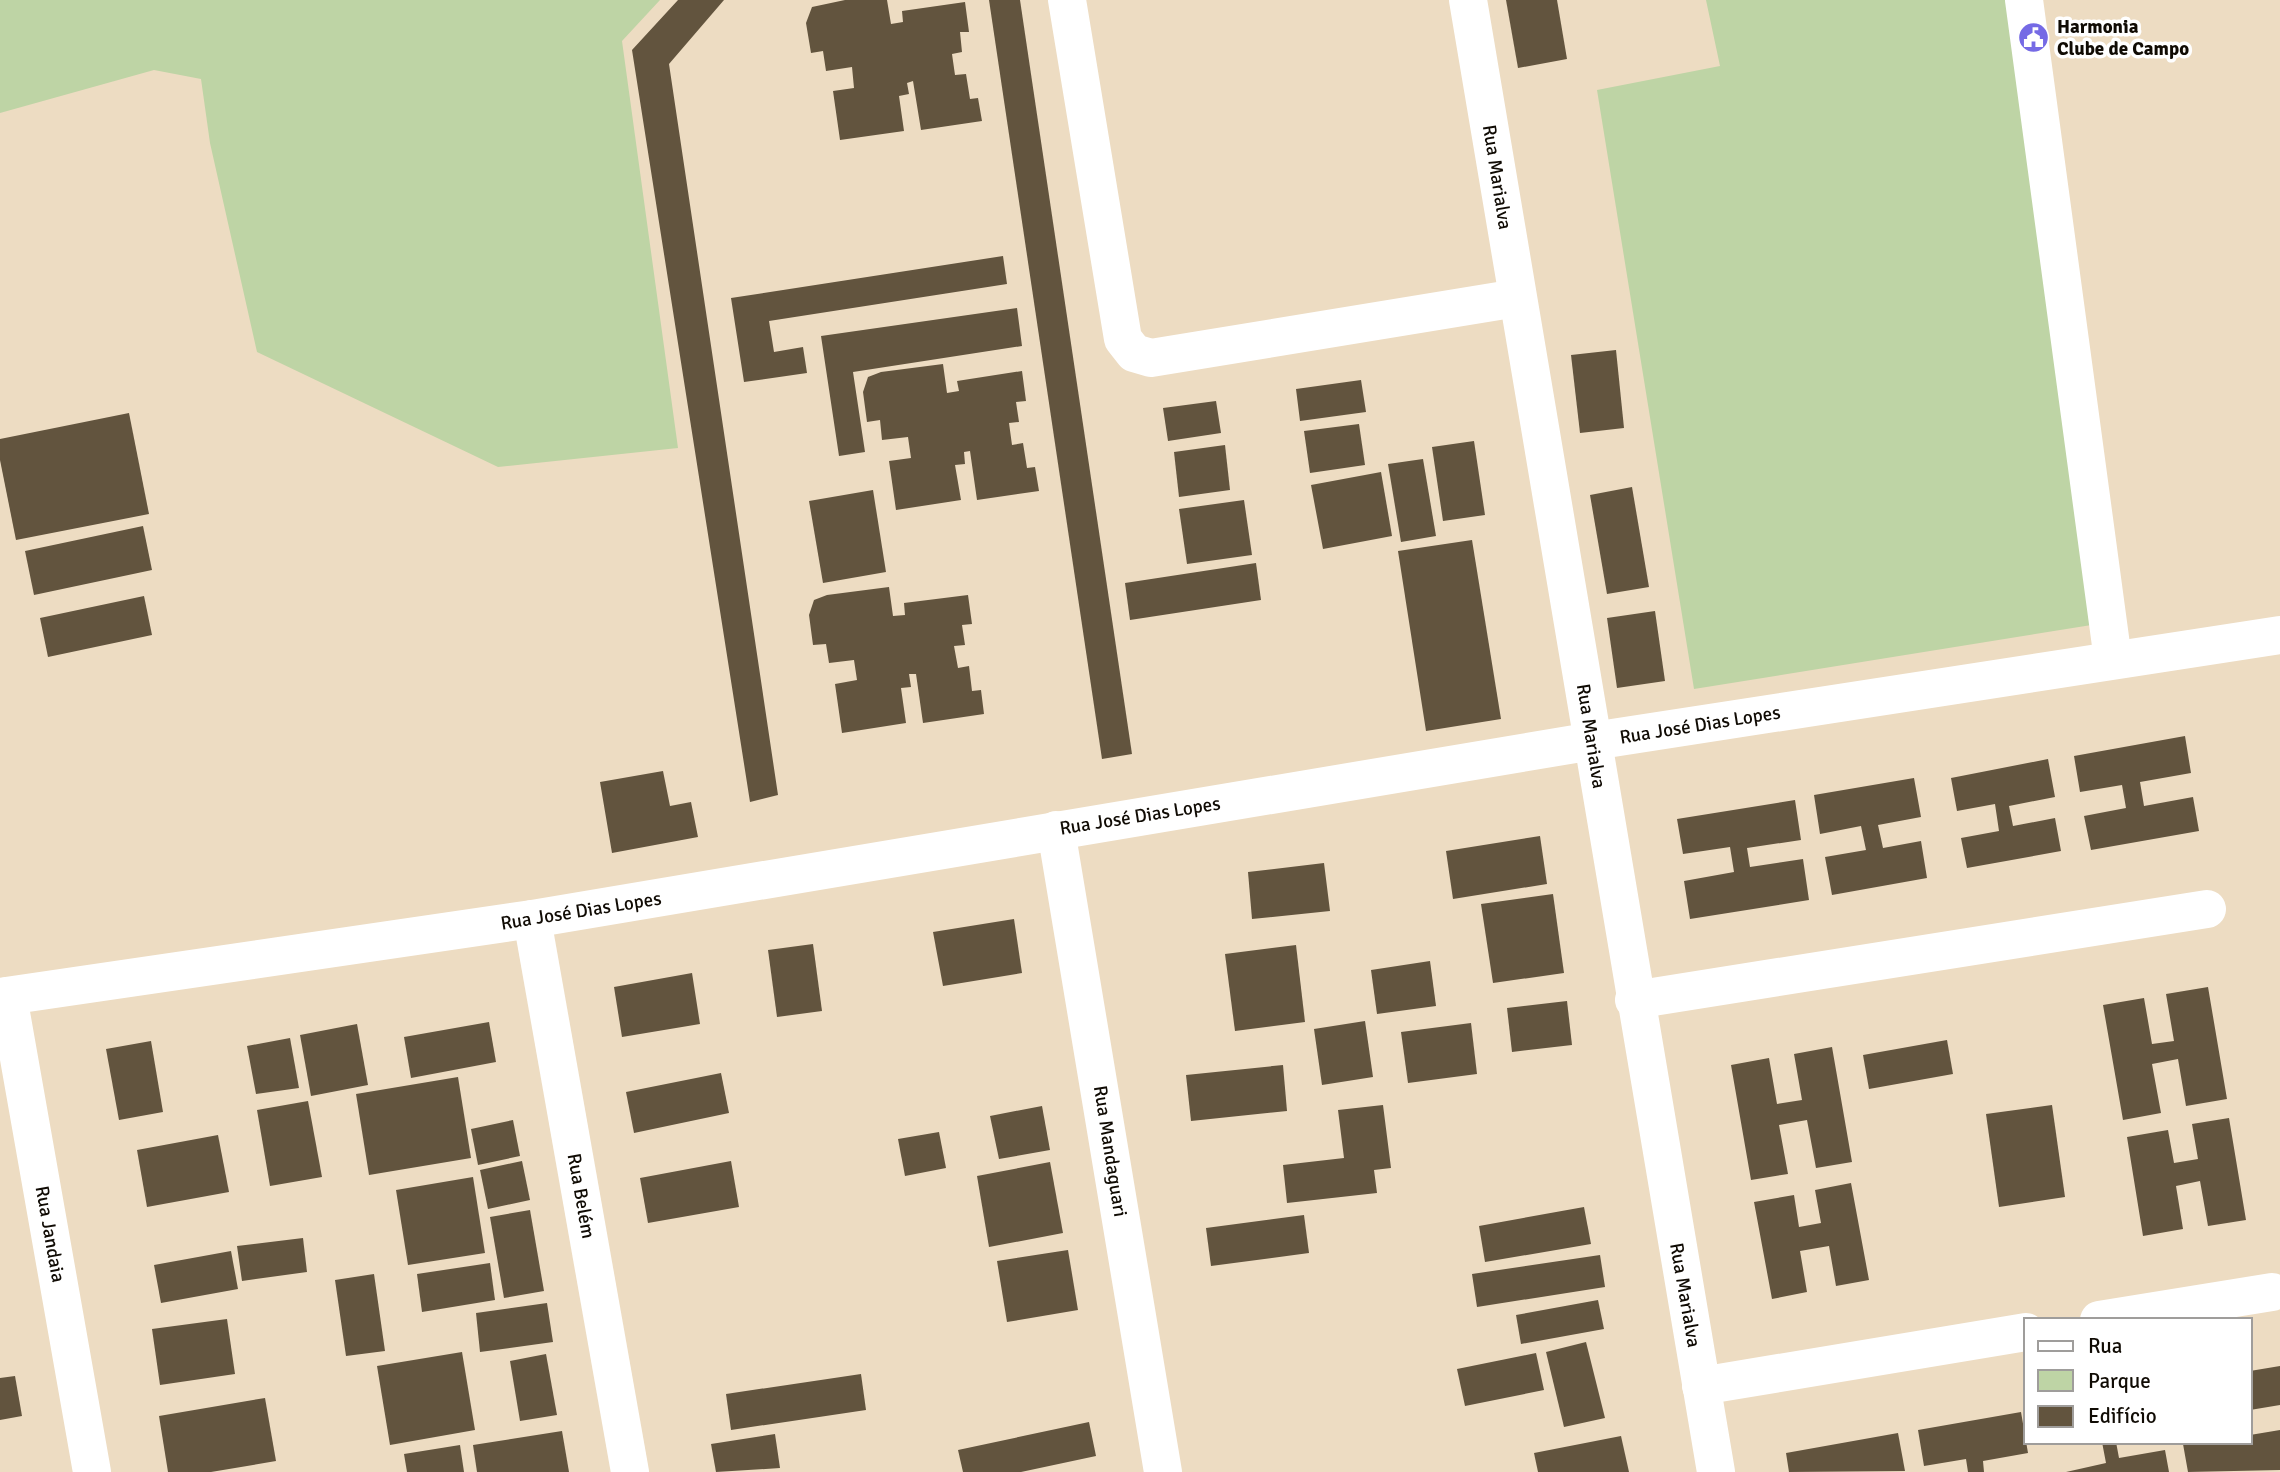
<svg xmlns="http://www.w3.org/2000/svg" width="2280" height="1472" viewBox="0 0 2280 1472" font-family="Signika,sans-serif">
<style>
.green{fill:#bed4a5}
.building{fill:#62543e}
.lines{fill:none;stroke-linecap:round;stroke-linejoin:round}
.minor{stroke:#fff;stroke-width:38}
.labels{text-anchor:middle;dominant-baseline:central;stroke-width:7;stroke-linejoin:round;paint-order:stroke}
.poi-label{font-size:19px;font-weight:bold;fill:#100b04;stroke:#fff;text-anchor:start}
.street-label{font-size:19px;fill:#100b04;stroke:#fff}
</style>
<rect width="100%" height="100%" fill="#eddcc2"/>
<g class="green">
<polygon points="0,0 660,0 622,41 678,448 498,467 257,352 210,143 201,79 154,70 0,113"/>
<polygon points="1706,0 2011,0 2104,623 1694,689 1597,90 1720,66"/>
</g>
<g class="building">
<polygon points="678,0 724,0 669,64 778,795 750,802 632,50"/>
<polygon points="845,0 887,0 891,24 903,22 902,11 965,2 969,32 960,32 962,52 952,54 955,75 966,74 970,99 978,98 982,121 921,130 913,81 907,83 909,94 899,96 904,131 840,140 833,91 854,88 852,67 826,71 823,51 811,53 806,23 812,7"/>
<polygon points="989,0 1020,0 1132,754 1102,759"/>
<polygon points="1506,0 1557,0 1567,59 1518,68"/>
<polygon points="1003,256 1007,284 769,321 774,352 803,347 807,373 744,382 731,298"/>
<polygon points="1017,308 1022,346 853,372 865,452 839,456 821,336"/>
<polygon points="1616,350 1624,428 1580,433 1571,355"/>
<polygon points="943,364 947,393 959,391 957,381 1022,371 1026,401 1016,402 1019,422 1009,423 1012,445 1023,443 1027,468 1035,467 1039,491 977,500 970,451 964,452 965,464 955,465 961,500 896,510 889,461 911,458 908,437 882,440 880,420 867,422 863,392 868,377 881,372"/>
<polygon points="1361,380 1366,412 1300,421 1296,389"/>
<polygon points="1216,401 1221,433 1168,441 1163,408"/>
<polygon points="129,413 149,514 16,540 0,460 0,439"/>
<polygon points="1359,424 1365,465 1310,473 1304,431"/>
<polygon points="1474,441 1485,515 1443,521 1432,447"/>
<polygon points="1225,445 1230,490 1179,497 1174,452"/>
<polygon points="1423,459 1436,536 1401,542 1388,464"/>
<polygon points="1381,472 1392,536 1323,549 1311,485"/>
<polygon points="1632,487 1649,587 1607,594 1590,495"/>
<polygon points="873,490 886,572 823,583 809,501"/>
<polygon points="1244,500 1252,555 1187,564 1179,509"/>
<polygon points="143,526 152,570 34,595 25,551"/>
<polygon points="1472,540 1501,719 1426,731 1398,551"/>
<polygon points="1256,563 1261,600 1130,620 1125,583"/>
<polygon points="889,587 893,616 905,615 904,603 968,595 972,624 962,625 965,645 954,646 958,668 969,666 972,691 981,690 984,714 923,723 916,674 909,674 911,687 901,688 906,723 842,733 835,684 857,680 854,660 829,663 826,644 813,645 809,615 814,600 827,595"/>
<polygon points="144,596 152,635 48,657 40,618"/>
<polygon points="1655,611 1665,681 1617,688 1607,618"/>
<polygon points="2185,736 2191,773 2140,782 2144,806 2193,797 2199,831 2091,850 2084,816 2126,808 2122,785 2080,792 2074,756"/>
<polygon points="2048,759 2055,797 2009,806 2013,826 2055,818 2061,851 1967,868 1961,838 1999,831 1995,804 1957,811 1951,778"/>
<polygon points="663,771 670,806 691,802 698,837 612,853 600,782"/>
<polygon points="1914,778 1921,817 1878,825 1883,848 1921,841 1927,878 1832,895 1825,857 1866,850 1861,826 1820,834 1814,795"/>
<polygon points="1795,800 1801,840 1747,848 1750,867 1803,859 1809,900 1690,919 1684,881 1734,872 1730,847 1683,854 1677,819"/>
<polygon points="1540,836 1547,884 1453,899 1446,851"/>
<polygon points="1324,863 1330,911 1252,919 1248,872"/>
<polygon points="1553,894 1564,973 1493,983 1481,904"/>
<polygon points="1014,919 1022,973 943,986 933,932"/>
<polygon points="813,944 822,1011 777,1017 768,950"/>
<polygon points="1296,945 1305,1022 1235,1031 1225,954"/>
<polygon points="1430,961 1436,1006 1377,1014 1371,970"/>
<polygon points="692,973 700,1024 622,1037 614,987"/>
<polygon points="2208,987 2227,1099 2186,1106 2178,1059 2152,1064 2161,1113 2123,1120 2103,1005 2144,998 2152,1044 2174,1041 2166,994"/>
<polygon points="1567,1001 1572,1045 1512,1052 1507,1008"/>
<polygon points="1365,1021 1373,1077 1322,1085 1314,1029"/>
<polygon points="489,1022 496,1062 411,1078 404,1037"/>
<polygon points="1471,1023 1477,1074 1408,1083 1401,1032"/>
<polygon points="357,1024 368,1085 311,1096 300,1035"/>
<polygon points="290,1038 299,1088 256,1094 247,1046"/>
<polygon points="1947,1040 1953,1074 1869,1089 1863,1055"/>
<polygon points="151,1041 163,1112 119,1120 106,1049"/>
<polygon points="1832,1047 1852,1162 1816,1168 1807,1120 1779,1125 1788,1174 1751,1180 1731,1065 1769,1058 1777,1104 1802,1100 1794,1054"/>
<polygon points="1283,1065 1287,1111 1191,1121 1186,1075"/>
<polygon points="721,1073 729,1113 634,1133 626,1092"/>
<polygon points="458,1077 471,1158 369,1175 356,1094"/>
<polygon points="308,1101 322,1177 270,1186 257,1110"/>
<polygon points="1383,1105 1391,1168 1374,1170 1377,1193 1287,1203 1283,1165 1344,1158 1338,1110"/>
<polygon points="2052,1105 2065,1197 1999,1207 1986,1114"/>
<polygon points="1042,1106 1050,1150 999,1159 990,1116"/>
<polygon points="2229,1118 2246,1220 2208,1226 2200,1181 2176,1186 2183,1229 2143,1236 2127,1137 2168,1130 2174,1163 2198,1159 2192,1124"/>
<polygon points="513,1120 520,1156 478,1165 471,1129"/>
<polygon points="939,1132 946,1168 905,1176 898,1139"/>
<polygon points="218,1135 229,1192 147,1207 137,1150"/>
<polygon points="522,1161 530,1200 488,1209 480,1170"/>
<polygon points="731,1161 739,1207 648,1223 640,1178"/>
<polygon points="1050,1162 1063,1233 989,1247 977,1176"/>
<polygon points="473,1177 485,1253 408,1265 396,1190"/>
<polygon points="1851,1183 1869,1280 1836,1286 1829,1246 1800,1251 1807,1292 1772,1299 1754,1202 1794,1195 1799,1227 1821,1223 1815,1190"/>
<polygon points="1584,1207 1591,1244 1485,1262 1479,1226"/>
<polygon points="530,1210 544,1291 504,1298 490,1217"/>
<polygon points="1304,1215 1309,1253 1211,1266 1206,1228"/>
<polygon points="303,1238 307,1272 242,1281 237,1246"/>
<polygon points="1068,1250 1078,1310 1007,1322 997,1261"/>
<polygon points="231,1251 238,1289 161,1303 154,1265"/>
<polygon points="1600,1255 1605,1287 1477,1307 1472,1274"/>
<polygon points="490,1263 495,1300 422,1312 417,1274"/>
<polygon points="374,1274 385,1351 346,1356 335,1280"/>
<polygon points="1598,1300 1604,1329 1521,1344 1516,1315"/>
<polygon points="547,1303 553,1342 480,1352 476,1313"/>
<polygon points="227,1319 235,1374 160,1385 152,1329"/>
<polygon points="1586,1342 1605,1418 1564,1427 1546,1352"/>
<polygon points="462,1352 475,1430 390,1445 377,1366"/>
<polygon points="1536,1353 1544,1390 1465,1406 1457,1369"/>
<polygon points="546,1354 557,1415 520,1421 510,1361"/>
<polygon points="2280,1366 2280,1405 2250,1410 2250,1371"/>
<polygon points="861,1374 866,1410 731,1430 726,1394"/>
<polygon points="15,1376 22,1416 0,1420 0,1378"/>
<polygon points="265,1398 276,1461 211,1472 168,1472 159,1416"/>
<polygon points="2021,1412 2028,1453 1983,1461 1984,1472 1968,1472 1966,1459 1924,1466 1918,1430"/>
<polygon points="1089,1422 1096,1456 1021,1472 963,1472 958,1450"/>
<polygon points="2280,1430 2280,1470 2188,1472 2183,1444 2250,1442 2250,1435"/>
<polygon points="562,1431 569,1472 477,1472 473,1445"/>
<polygon points="1898,1433 1905,1471 1789,1472 1786,1453"/>
<polygon points="775,1434 780,1468 716,1472 711,1444"/>
<polygon points="1621,1436 1629,1472 1538,1472 1534,1453"/>
<polygon points="2102,1442 2116,1442 2119,1458 2165,1450 2169,1472 2066,1472 2106,1463"/>
<polygon points="460,1445 464,1472 407,1472 404,1454"/>
</g>
<g class="lines">
<g class="minor">
<polyline points="1067,0 1123,339 1134,353 1151,358 1517,298"/>
<polyline points="1468,0 1716,1472"/>
<polyline points="2024,0 2113,660"/>
<polyline points="1056,830 1163,1472"/>
<polyline points="532,919 630,1472"/>
<polyline points="8,996 92,1472"/>
<polyline points="0,997 532,919 1593,741 2280,635"/>
<polyline points="1634,1000 2207,909"/>
<polyline points="2099,1320 2272,1292"/>
<polyline points="1701,1386 2026,1332"/>
</g>
</g>
<defs>
<symbol id="civic-disc" viewBox="-11 -11 22 22"><circle r="9.5" fill="#756ae5" stroke="#fff"/><path d="M-.6-6.5H3V-4.5H.6V-3L4-1V1h2V6H-6V1h2V-1L-.6-3ZM-1.2 2.5V6h2.4V2.5Z" fill="#fff"/></symbol>
</defs>
<g fill-rule="evenodd">
<use href="#civic-disc" x="2016" y="20" width="35" height="35"/>
</g>
<g class="labels">
<g class="poi-label">
<text x="2057" y="27">Harmonia<tspan x="2057" dy="22">Clube de Campo</tspan></text>
</g>
<g class="street-label">
<text transform="translate(1497 177) rotate(81)">Rua Marialva</text>
<text transform="translate(1700 725) rotate(-9)">Rua José Dias Lopes</text>
<text transform="translate(1591 736) rotate(81)">Rua Marialva</text>
<text transform="translate(1140 816) rotate(-9)">Rua José Dias Lopes</text>
<text transform="translate(581 911) rotate(-9)">Rua José Dias Lopes</text>
<text transform="translate(1110 1151) rotate(81)">Rua Mandaguari</text>
<text transform="translate(581 1196) rotate(80)">Rua Belém</text>
<text transform="translate(50 1234) rotate(80)">Rua Jandaia</text>
<text transform="translate(1685 1295) rotate(80)">Rua Marialva</text>
</g>
</g>
<rect x="2024" y="1318" width="228" height="126" fill="#ffffff" stroke="#9f9d9b" stroke-width="2"/>
<rect x="2038" y="1341" width="35" height="10" fill="#ffffff" stroke="#9f9d9b" stroke-width="2"/>
<text x="2088" y="1353" font-size="21" fill="#100b04">Rua</text>
<rect x="2038" y="1370" width="35" height="21" fill="#bed4a5" stroke="#9f9d9b" stroke-width="2"/>
<text x="2088" y="1388" font-size="21" fill="#100b04">Parque</text>
<rect x="2038" y="1406" width="35" height="21" fill="#62543e" stroke="#9f9d9b" stroke-width="2"/>
<text x="2088" y="1423" font-size="21" fill="#100b04">Edifício</text>
</svg>
